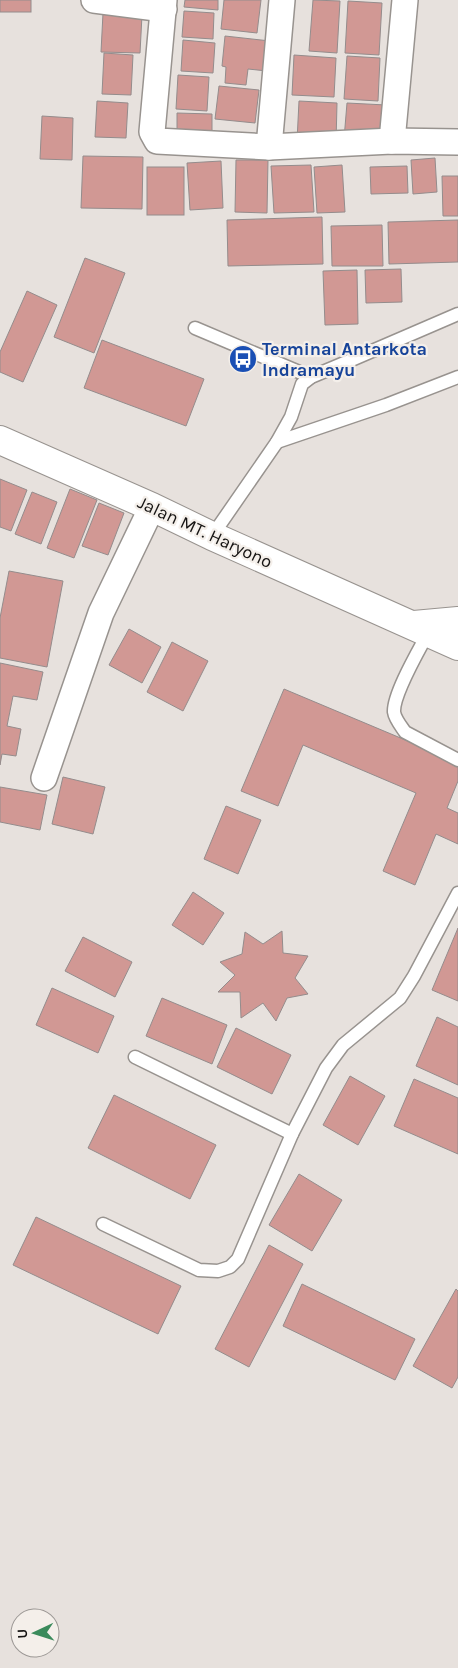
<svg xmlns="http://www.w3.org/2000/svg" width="458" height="1668" viewBox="0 0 458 1668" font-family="Karla,sans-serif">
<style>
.building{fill:#d19894;stroke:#948c8c}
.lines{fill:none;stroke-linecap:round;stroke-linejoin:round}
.lane-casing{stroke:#98938f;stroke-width:15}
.street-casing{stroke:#98938f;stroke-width:28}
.primary-casing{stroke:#98938f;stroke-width:30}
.lane{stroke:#fff;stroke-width:12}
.street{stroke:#fff;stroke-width:25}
.primary{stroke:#fff;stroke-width:28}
.labels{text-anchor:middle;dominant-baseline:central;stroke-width:4.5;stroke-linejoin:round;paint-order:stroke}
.transit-label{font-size:18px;font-weight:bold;fill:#164399;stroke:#f4efea;text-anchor:start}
.street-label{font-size:18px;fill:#151312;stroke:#f4efea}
</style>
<rect width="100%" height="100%" fill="#e7e1dd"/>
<g class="building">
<rect x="0" y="0" width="31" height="12"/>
<polygon points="185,0 218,0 218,10 184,7"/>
<polygon points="224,0 261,0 257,33 221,29"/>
<polygon points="313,0 340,1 337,53 309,51"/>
<polygon points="348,1 382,3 379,55 345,53"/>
<polygon points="184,11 214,13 213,39 182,37"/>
<polygon points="103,13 142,15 140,53 101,52"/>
<polygon points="225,36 270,41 267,71 248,69 246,85 225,83 226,67 222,66"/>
<polygon points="183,40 215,43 213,73 181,71"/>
<polygon points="104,53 133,55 131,95 102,94"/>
<polygon points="294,55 336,58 334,97 292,95"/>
<polygon points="347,56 380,58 378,101 344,99"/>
<polygon points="178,75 209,77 207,111 176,109"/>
<polygon points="219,86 259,90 255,123 215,119"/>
<polygon points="97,101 128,103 126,138 95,137"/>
<polygon points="299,101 337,103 336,143 297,141"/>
<polygon points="347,103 386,105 383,141 344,139"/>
<polygon points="177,113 212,114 212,140 177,139"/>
<polygon points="42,116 73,118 72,160 40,159"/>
<polygon points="83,156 143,157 142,209 81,208"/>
<polygon points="435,158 437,192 413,194 411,160"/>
<polygon points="236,160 268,160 267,213 235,212"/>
<polygon points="221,161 223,208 190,210 187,163"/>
<polygon points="311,165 314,212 274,213 271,166"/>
<polygon points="342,165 345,212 317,213 314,167"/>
<polygon points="407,166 408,193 371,194 370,167"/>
<rect x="147" y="167" width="37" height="48"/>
<polygon points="442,176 458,176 458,216 443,216"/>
<polygon points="322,217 323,264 228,266 227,220"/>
<polygon points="458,220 458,262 389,264 388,222"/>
<polygon points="382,225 383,266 332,266 331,226"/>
<polygon points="85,258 125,273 94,353 54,337"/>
<polygon points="401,269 402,302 366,303 365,270"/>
<polygon points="357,270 358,324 325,325 323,271"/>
<polygon points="27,291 57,305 23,382 0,372 0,352"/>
<polygon points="102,340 204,379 186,426 84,388"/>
<polygon points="0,479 27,490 11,531 0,527"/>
<polygon points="70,489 97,500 74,558 47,548"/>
<polygon points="32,492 57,502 41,544 15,534"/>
<polygon points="99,503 124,513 108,555 82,546"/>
<polygon points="9,571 63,581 47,667 0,658 0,618"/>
<polygon points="129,629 161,647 142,683 109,665"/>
<polygon points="172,642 208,661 183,711 147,692"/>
<polygon points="0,663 43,672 37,700 13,696 7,726 21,729 16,756 2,754 0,765"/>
<polygon points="284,689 441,755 458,764 458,781 447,808 458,813 458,844 436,834 415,885 383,871 416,793 303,745 278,806 241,791"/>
<polygon points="63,777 105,787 93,834 52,824"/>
<polygon points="0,787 47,795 40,830 0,822"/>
<polygon points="226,806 261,820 238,874 204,859"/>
<polygon points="193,892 224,913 203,945 172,925"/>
<polygon points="458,928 458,1001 432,990"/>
<polygon points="282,931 283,953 308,956 295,978 308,994 287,998 276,1021 263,1003 241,1018 240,992 218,992 235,975 220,962 242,954 245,932 263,944"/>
<polygon points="83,937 132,962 115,997 65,971"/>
<polygon points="52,988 114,1016 98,1053 36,1025"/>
<polygon points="162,998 227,1025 212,1064 146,1036"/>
<polygon points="437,1017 458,1027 458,1085 416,1066"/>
<polygon points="236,1028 291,1055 272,1094 217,1067"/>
<polygon points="350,1076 385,1096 358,1145 323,1125"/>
<polygon points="414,1079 458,1098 458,1154 394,1126"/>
<polygon points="114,1095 216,1145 190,1199 88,1148"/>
<polygon points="299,1174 342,1200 312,1251 269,1225"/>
<polygon points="36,1217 181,1286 158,1334 13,1265"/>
<polygon points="269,1245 303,1264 249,1367 215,1349"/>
<polygon points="302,1284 415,1339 395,1380 283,1326"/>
<polygon points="456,1289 458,1291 458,1377 452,1388 413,1366"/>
</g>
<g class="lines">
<defs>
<g id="lane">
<polyline points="195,328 311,377"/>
<polyline points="277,442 386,405 458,377"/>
<polyline points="212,536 277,442 291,417 302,384 311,377 349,361 458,314"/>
<path d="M428,633C419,650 393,694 394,712C395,719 401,726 405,732L458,760"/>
<polyline points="135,1057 292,1134"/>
<polyline points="103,1224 199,1270 218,1271 230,1267 238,1259 292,1134 326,1068 343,1045 400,998 414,976 458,893"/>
</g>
<g id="street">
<polyline points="94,0 164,9"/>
<polyline points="164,0 152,132 157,141 269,147 392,141 458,142"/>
<polyline points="392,141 405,0"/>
<polyline points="269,147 282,0"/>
<polyline points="44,778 101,613 152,507"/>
</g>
<g id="primary">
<polyline points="0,440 152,507 212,536 458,646"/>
<polyline points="414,625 458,621"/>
</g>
</defs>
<use href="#lane" class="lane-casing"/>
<use href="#street" class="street-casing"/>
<use href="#primary" class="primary-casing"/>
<use href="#lane" class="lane"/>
<use href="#street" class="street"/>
<use href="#primary" class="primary"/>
</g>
<defs>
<symbol id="bus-disc" viewBox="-11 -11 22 22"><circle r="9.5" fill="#1a4fb4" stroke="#f4efea"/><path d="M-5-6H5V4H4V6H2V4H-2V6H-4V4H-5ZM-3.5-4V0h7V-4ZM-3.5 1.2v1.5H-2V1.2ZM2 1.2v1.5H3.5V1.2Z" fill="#fff"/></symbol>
</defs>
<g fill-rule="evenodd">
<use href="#bus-disc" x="227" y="343" width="32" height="32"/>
</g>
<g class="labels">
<g class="transit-label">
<text x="262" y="349">Terminal Antarkota<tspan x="262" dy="21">Indramayu</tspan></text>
</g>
<g class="street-label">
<text transform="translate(205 532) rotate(25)">Jalan MT. Haryono</text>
</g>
</g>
<g transform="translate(35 1633) rotate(266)"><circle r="24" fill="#f4efea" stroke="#9b9794"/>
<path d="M0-4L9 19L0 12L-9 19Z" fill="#3a8a5b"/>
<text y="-8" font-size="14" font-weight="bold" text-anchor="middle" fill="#151312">U</text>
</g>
</svg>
